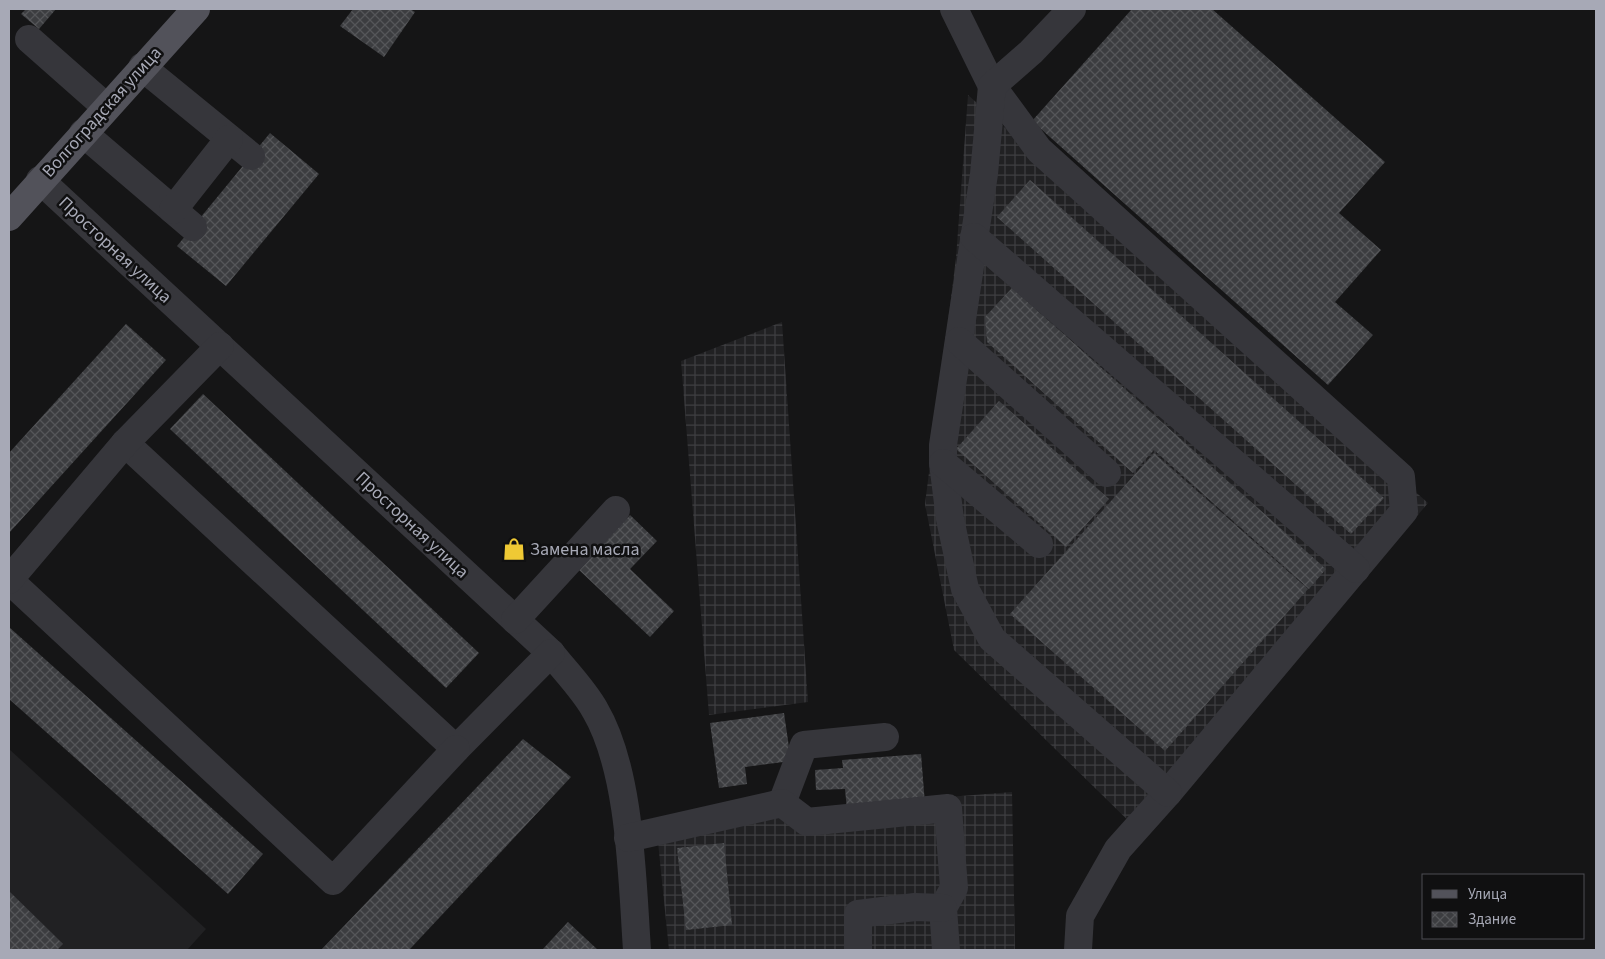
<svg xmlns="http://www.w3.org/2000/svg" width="1605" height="959" viewBox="0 0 1605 959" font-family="'Source Sans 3',sans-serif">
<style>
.built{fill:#212123}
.industrial{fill:url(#industrial-grid)}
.building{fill:url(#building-cross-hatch)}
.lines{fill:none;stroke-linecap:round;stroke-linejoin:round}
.minor{stroke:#36363b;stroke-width:28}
.major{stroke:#52525a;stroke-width:28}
.labels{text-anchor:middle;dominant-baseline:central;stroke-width:5;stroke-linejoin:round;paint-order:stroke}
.street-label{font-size:18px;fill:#a7a9b6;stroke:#101011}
.poi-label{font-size:18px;fill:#a7a9b6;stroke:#101011;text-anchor:start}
</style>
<defs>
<pattern id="industrial-grid" width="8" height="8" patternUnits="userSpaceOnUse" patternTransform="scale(1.25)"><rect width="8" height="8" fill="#212123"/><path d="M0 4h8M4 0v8" fill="none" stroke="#3e3e41"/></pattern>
<pattern id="building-cross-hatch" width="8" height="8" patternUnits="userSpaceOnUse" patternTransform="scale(1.25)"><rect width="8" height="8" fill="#3c3d40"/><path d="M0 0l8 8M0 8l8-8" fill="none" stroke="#555659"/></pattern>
</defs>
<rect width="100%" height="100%" fill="#151516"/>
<polygon class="built" points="9,749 206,929 187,950 9,950"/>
<g class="industrial">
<polygon points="968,95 1428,503 1145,837 954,650 925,504 956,258"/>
<polygon points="782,322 808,702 709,715 681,361"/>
<polygon points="1012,792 1015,950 669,950 658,842 757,812"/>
</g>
<g class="building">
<polygon points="26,9 56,9 39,29 21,14"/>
<polygon points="353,9 410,9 415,12 384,57 340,26"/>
<polygon points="1132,9 1212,9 1385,162 1339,213 1381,250 1335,302 1373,335 1328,385 1032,121"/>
<polygon points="270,133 319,174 226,286 177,246"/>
<polygon points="1030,180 1384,498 1351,534 997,217"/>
<polygon points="1012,288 1326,569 1309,589 1154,450 1133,473 987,342 985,317"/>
<polygon points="126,324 166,360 9,533 9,453"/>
<polygon points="203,394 479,653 446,688 170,429"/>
<polygon points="999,401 1109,499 1066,547 956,449"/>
<polygon points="1154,453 1308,589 1165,751 1010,614"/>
<polygon points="630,515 657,541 630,569 674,611 650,637 578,569"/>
<polygon points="9,627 263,854 228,894 9,699"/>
<polygon points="784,713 791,761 745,767 747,784 719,788 710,723"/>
<polygon points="523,739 571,777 409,950 321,950"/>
<polygon points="921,754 925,804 847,810 845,789 816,790 815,770 843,768 842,760"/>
<polygon points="724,843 732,925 686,930 677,848"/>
<polygon points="9,891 63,944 57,950 9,950"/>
<polygon points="568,922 598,950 542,950"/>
</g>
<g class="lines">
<g class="minor">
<polyline points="954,9 992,86 1039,150 1401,477 1404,511 1168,793 1118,849 1080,916 1078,950"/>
<polyline points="1072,9 1031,52 992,86 984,174 943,445 943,463 950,519 965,589 992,639 1168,793"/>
<polyline points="29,39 106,107"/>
<polyline points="142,67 251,156"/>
<polyline points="83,133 193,227"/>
<path d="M40,180L551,653C565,671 584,690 595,710C631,771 632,879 637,950"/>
<polyline points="173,210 229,139"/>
<polyline points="974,237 1356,569"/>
<polyline points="959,341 1107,473"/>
<polyline points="125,443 456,749 551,653"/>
<polyline points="943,463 1039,544"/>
<polyline points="9,580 333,881 456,749"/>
<polyline points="9,580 125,443 220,346"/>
<polyline points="515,620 616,510"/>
<polyline points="782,803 804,745 885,737"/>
<polyline points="628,838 782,803 807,822 948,808 954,888 943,908 946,950"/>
<polyline points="858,950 858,914 915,907 943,908"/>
</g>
<polyline class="major" points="9,217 196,9"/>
</g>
<defs>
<symbol id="shop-bare" viewBox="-9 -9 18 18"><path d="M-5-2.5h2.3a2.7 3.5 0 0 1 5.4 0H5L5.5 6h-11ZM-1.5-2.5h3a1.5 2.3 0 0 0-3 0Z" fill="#efc934" stroke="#101011" stroke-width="2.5" paint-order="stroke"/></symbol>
</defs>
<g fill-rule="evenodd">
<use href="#shop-bare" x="498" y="533" width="32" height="32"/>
</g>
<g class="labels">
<g class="street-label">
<text transform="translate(102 112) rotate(-48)">Волгоградская улица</text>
<text transform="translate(115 250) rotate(43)">Просторная улица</text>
<text transform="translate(412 525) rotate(43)">Просторная улица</text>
</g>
<g class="poi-label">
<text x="530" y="549">Замена масла</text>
</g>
</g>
<rect width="1605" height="959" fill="none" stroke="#a7a9b6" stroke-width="20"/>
<rect x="1422" y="874" width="162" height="65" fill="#101011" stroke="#4c4d53"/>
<rect x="1432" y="890" width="25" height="8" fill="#52525a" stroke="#4c4d53"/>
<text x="1468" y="899" font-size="15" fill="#a7a9b6">Улица</text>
<rect x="1432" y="912" width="25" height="15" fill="url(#building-cross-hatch)" stroke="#4c4d53"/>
<text x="1468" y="924" font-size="15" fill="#a7a9b6">Здание</text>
</svg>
